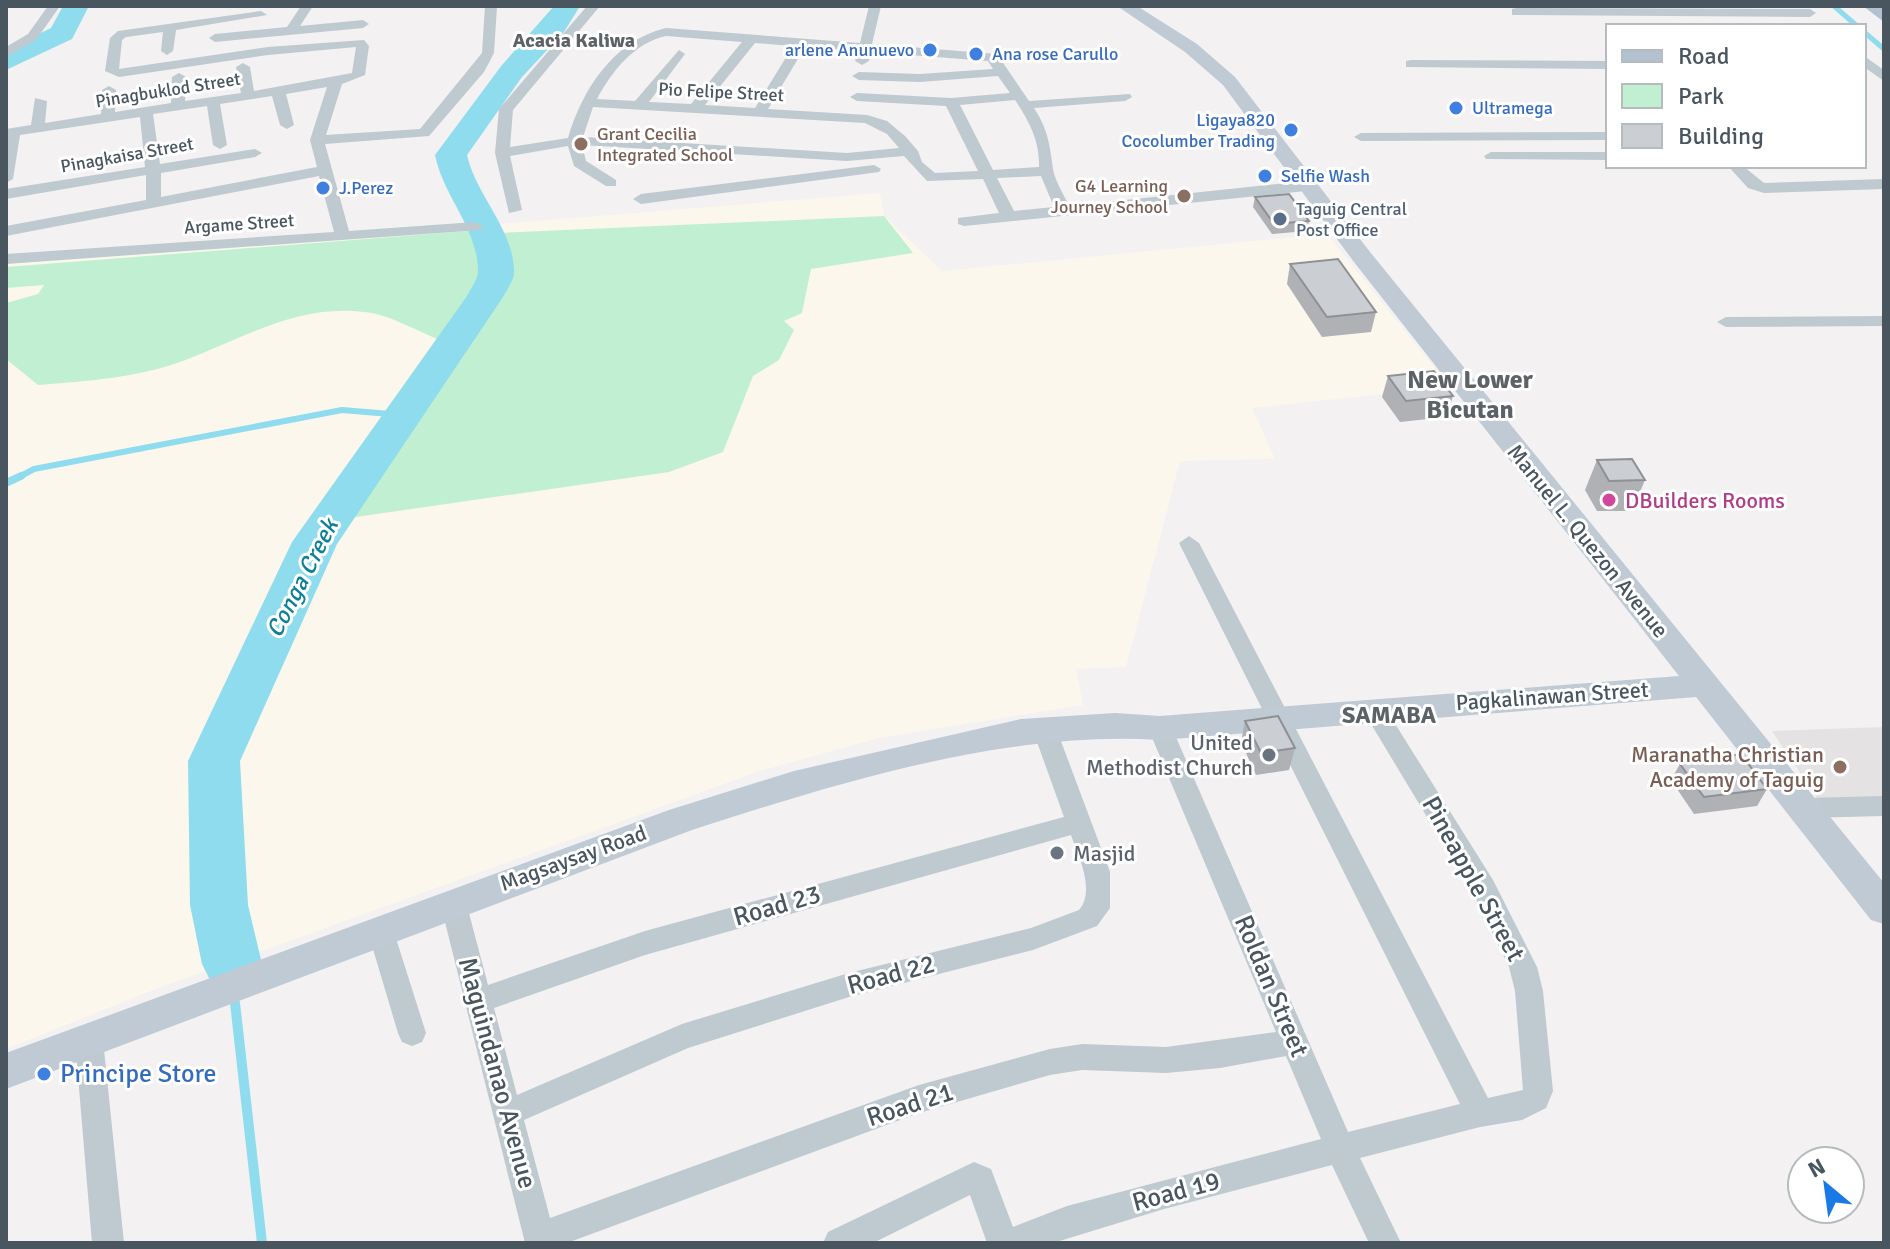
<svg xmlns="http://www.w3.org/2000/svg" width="1890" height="1249" viewBox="0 0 1890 1249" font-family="Signika,sans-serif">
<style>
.commercial{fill:#fcf7ec}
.education{fill:#e4e2e3}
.green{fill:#c0f0d1}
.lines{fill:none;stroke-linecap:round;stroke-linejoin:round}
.stream-far3{stroke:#8edced;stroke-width:5}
.stream-far2{stroke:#8edced;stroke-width:6}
.stream-far1{stroke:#8edced;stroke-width:8}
.stream{stroke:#8edced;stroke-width:10}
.river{fill:#8edced;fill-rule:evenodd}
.street{fill:#bfc9d0;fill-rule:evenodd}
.secondary{fill:#bfcad4;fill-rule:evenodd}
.primary{fill:#b1c1cf;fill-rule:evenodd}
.wall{fill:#afb1b5}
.building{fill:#cbced3;stroke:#8e9094;stroke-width:2}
.shop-dot{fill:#3f7fe0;stroke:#fff;stroke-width:3}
.education-dot{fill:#8d6e63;stroke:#fff;stroke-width:3}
.service-dot{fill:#5c6f8a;stroke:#fff;stroke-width:3}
.hotel-dot{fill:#d1479c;stroke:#fff;stroke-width:3}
.worship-dot{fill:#6b7280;stroke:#fff;stroke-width:3}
.labels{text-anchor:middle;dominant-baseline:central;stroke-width:6;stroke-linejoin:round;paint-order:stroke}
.far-shop-label{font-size:18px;fill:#366cbe;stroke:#fff;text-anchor:start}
.far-street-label{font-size:18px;fill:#49555f;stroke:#fff}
.far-education-label{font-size:18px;fill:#785e54;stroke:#fff;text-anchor:start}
.far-service-label{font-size:18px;fill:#4e5e75;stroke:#fff;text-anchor:start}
.far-neighbourhood-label{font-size:20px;font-weight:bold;fill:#5d6266;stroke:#fff}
.hotel-label{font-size:22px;fill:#b23c85;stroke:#fff;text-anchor:start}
.street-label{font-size:22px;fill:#49555f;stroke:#fff}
.worship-label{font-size:22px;fill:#5b616d;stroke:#fff;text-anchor:end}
.education-label{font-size:22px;fill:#785e54;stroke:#fff;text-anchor:end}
.water-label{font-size:24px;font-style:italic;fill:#0d7f97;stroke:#fff}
.neighbourhood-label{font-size:24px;font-weight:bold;fill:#5d6266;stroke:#fff}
.quarter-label{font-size:26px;font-weight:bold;fill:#5d6266;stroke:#fff}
.near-street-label{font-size:26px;fill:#49555f;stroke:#fff}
.near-shop-label{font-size:26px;fill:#366cbe;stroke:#fff;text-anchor:start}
</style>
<rect width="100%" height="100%" fill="#f3f1f1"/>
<polygon class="commercial" points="880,193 884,216 942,271 1327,234 1450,387 1252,408 1275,459 1180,461 1126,667 1076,669 1083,705 879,738 760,771 156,989 6,1049 6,264"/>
<polygon class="education" points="1884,727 1884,802 1821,804 1772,731"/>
<g class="green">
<polygon points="884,216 913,253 811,269 802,313 784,321 794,330 779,360 753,376 723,452 669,472 342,519 509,276 512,256 499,233"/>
<path d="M480,230L492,275L445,342C420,333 390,314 364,312C297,304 244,338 183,361C136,378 88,381 38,385L6,359V303L38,294L44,285L6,288V267Z"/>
</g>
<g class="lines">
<g class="stream-far3">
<polyline points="1834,6 1857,26"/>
<polyline points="1864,32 1884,49"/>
</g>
<polyline class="stream-far2" points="17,478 34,469 342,410 402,415"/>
<polyline class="stream-far1" points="6,483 21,476"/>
<polyline class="stream" points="235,1003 262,1243"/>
<g class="river">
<polygon points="63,6 89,6 72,39 6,70 6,50 51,28"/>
<path d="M554,6H580L564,32L522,77L467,155C476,196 515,230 514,274C513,281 507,290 503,297L337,544L240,761L248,905L262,964L253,982L232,990L211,982L202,964L190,905L188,761L292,542L467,296C470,290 477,280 478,273C479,230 443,196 435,155L502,65Z"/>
</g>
<g class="street">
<polygon points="48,6 60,6 36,40 6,57 6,47 28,34"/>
<polygon points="301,6 313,6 300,26 363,20 369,24 363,28 215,42 209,38 215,34 287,27"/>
<path d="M485,6H497L494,53L484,72L429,136L325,144L349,231L475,222L483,227L481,230L6,264V254L334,232L319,176L6,236V226L146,200V175L6,199V189L145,167L140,117L20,135L13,179L6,183V129L31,125L35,98L47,101L45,123L101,114L102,90L109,86L116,90L115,112L171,103L172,77L179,73L186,77L185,101L241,93L236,67L243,63L250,67L254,91L352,73L356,47L268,55L119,77L105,71L110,38L118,31L261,11L267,15L176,30L173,51L167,55L161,51L163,32L126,37L122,40L119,69L268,47L364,40L369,46L365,75L342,84L326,135L420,129L482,53ZM327,87L310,140L317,167L161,197V173L255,157L262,153L255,149L160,164L153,114L207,106L213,145L220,149L227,145L220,104L272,96L280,125L287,129L294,125L286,94Z"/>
<path d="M587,6H600L513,110L510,147L568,138C582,90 613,41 666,28L860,43L869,6H881L872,44L997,54L1029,101L1130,94L1132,97L1125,101L1034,108C1048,129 1050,146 1053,169C1055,181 1064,195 1069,206L1306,181L1314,186L1306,191L964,226L958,224V218L999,213L983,179L927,181L904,156L847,161L582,145L586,161L616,180V186H606L574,166L568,146L510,156L522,210L509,213L495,153L499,109ZM666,36L742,42L691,104L649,102L685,54L679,50L635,101L597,99C612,71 634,43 666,36ZM755,43L793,46L755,108L705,105ZM805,47L858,51L855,61L862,65L869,61L871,52L988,61L993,69L920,74L859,72L852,76L859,80L920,82L998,76L1010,93L951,98L857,93L850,97L857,101L946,106L978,171L935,173L922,162L918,151L905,136L887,121L867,115L768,109ZM1015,100C1029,121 1040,141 1039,167L993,170L960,105ZM593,107L865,123L887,134L899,148L847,153L583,137ZM1041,176L1054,207L1014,211L997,178Z"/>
<polygon points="1516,8 1810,9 1816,13 1810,17 1512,15 1512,9"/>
<polygon points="1864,56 1884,70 1884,81 1864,67"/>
<polygon points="1411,60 1608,61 1608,69 1406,67 1406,61"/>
<polygon points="1608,132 1608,140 1361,141 1354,137 1361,133"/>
<polygon points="1491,152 1608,152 1608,160 1486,159 1484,156"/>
<polygon points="874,165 881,169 879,172 641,204 633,199 641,194"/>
<polygon points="1728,166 1743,166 1764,183 1884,179 1884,189 1764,193 1748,188"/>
<polygon points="1884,316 1884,326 1726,327 1717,322 1726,317"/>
<path d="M1189,536L1199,543L1488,1098L1523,1090L1515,991L1509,967L1474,895L1362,709L1366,703H1382L1493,880L1537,967L1543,991L1553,1091L1546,1108L1522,1120L1480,1127L1360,1158L1401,1243H1369L1332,1165L1164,1209L1053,1243H987L970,1195L873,1243H823L828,1232L974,1162L991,1169L1013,1227L1067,1206L1321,1139L1286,1056L1220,1068L1166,1073L1082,1070L1050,1075L919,1113L567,1243H525L440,902L444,894L453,891L462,894L466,902L488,985L645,931L1064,817L1032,728L1036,722H1052L1056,728L1110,872V908L1097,926L1033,950L849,997L688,1048L524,1120L550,1218L919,1085L1050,1049L1082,1044L1166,1047L1276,1032L1148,728L1152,722H1168L1172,728L1348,1132L1460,1104L1179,543ZM1071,835C1078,856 1096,890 1079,910L1031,928L849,973L682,1024L517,1095L494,1008L645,955Z"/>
<polygon points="1884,796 1884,816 1804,818 1795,815 1792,808 1795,801 1804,798"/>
<polygon points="380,918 389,921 393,929 426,1033 422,1042 412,1046 402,1042 398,1033 367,929 371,921"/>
<polygon points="89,1027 99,1031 103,1040 124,1243 92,1243 75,1040 79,1031"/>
</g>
<path class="secondary" d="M1117,6H1137L1197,44L1235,77L1370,252L1884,883V924L1871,920L1696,697L1160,740C1007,730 837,783 692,830L6,1089V1053L669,810L794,771L1021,719L1115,713L1160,716L1679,676L1354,262L1223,85L1185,52Z"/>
<polygon class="primary" points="1863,6 1884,6 1884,22"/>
</g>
<g class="wall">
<polygon points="1255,197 1309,221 1307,231 1272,234 1253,207"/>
<polygon points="1290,264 1376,312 1371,332 1322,337 1287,284"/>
<polygon points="1388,376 1453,396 1446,417 1400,422 1382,397"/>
<polygon points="1597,460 1645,480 1632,511 1597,511 1585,490"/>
<polygon points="1245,721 1295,748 1289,770 1256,775 1241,742"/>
<polygon points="1680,764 1767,789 1757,806 1694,814 1671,780"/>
</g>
<g class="building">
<polygon points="1289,194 1309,221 1274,224 1255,197"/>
<polygon points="1338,259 1376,312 1327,317 1290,264"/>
<polygon points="1434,371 1453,396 1406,401 1388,376"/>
<polygon points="1632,459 1645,480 1609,481 1597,460"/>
<polygon points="1278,716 1295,748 1261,753 1245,721"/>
<polygon points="1741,754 1767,789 1704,797 1680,764"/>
</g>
<g class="shop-dot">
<circle cx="930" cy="50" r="8"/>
<circle cx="976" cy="54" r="8"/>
<circle cx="1456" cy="108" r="8"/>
<circle cx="1291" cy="130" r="8"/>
<circle cx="1265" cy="176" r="8"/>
<circle cx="323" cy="188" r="8"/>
<circle cx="44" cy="1074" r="8"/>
</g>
<g class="education-dot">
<circle cx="581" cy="144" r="8"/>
<circle cx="1184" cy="196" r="8"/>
<circle cx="1840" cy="767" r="8"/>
</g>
<circle class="service-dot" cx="1280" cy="219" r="8"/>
<circle class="hotel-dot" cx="1609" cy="500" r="8"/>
<g class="worship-dot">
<circle cx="1269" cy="755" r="8"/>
<circle cx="1057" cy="853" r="8"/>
</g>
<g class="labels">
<g class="far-shop-label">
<text x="914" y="50" text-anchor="end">arlene Anunuevo</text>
<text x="992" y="54">Ana rose Carullo</text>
<text x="1472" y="108">Ultramega</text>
<text x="1275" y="120" text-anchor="end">Ligaya820<tspan x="1275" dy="21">Cocolumber Trading</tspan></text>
<text x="1281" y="176">Selfie Wash</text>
<text x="339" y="188">J.Perez</text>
</g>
<g class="far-street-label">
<text transform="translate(168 90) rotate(-9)">Pinagbuklod Street</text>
<text transform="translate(721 92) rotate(3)">Pio Felipe Street</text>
<text transform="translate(127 155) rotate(-10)">Pinagkaisa Street</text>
<text transform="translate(239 224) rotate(-4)">Argame Street</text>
</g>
<g class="far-education-label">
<text x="597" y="134">Grant Cecilia<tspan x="597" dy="21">Integrated School</tspan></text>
<text x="1168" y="186" text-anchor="end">G4 Learning<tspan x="1168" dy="21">Journey School</tspan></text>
</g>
<g class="far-service-label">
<text x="1296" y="209">Taguig Central<tspan x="1296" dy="21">Post Office</tspan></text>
</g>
<g class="far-neighbourhood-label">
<text x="574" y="40">Acacia Kaliwa</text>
</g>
<g class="hotel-label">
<text x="1625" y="500">DBuilders Rooms</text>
</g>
<g class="street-label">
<text transform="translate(1588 541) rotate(51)">Manuel L. Quezon Avenue</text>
<text transform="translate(1552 696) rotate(-4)">Pagkalinawan Street</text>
<text transform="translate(573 858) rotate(-20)">Magsaysay Road</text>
</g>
<g class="worship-label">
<text x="1253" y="742">United<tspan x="1253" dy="25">Methodist Church</tspan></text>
<text x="1073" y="853" text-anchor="start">Masjid</text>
</g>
<g class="education-label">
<text x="1824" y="754">Maranatha Christian<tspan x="1824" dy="25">Academy of Taguig</tspan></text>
</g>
<g class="water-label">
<text transform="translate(302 578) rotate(-63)">Conga Creek</text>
</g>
<g class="neighbourhood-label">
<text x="1389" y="715">SAMABA</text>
</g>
<g class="quarter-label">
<text x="1470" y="380">New Lower<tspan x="1470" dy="30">Bicutan</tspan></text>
</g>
<g class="near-street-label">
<text transform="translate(1473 879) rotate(61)">Pineapple Street</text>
<text transform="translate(777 906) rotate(-16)">Road 23</text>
<text transform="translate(891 975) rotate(-15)">Road 22</text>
<text transform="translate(1271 986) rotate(67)">Roldan Street</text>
<text transform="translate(497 1073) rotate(75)">Maguindanao Avenue</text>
<text transform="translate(910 1105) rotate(-18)">Road 21</text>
<text transform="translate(1176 1192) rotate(-15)">Road 19</text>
</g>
<g class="near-shop-label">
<text x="60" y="1074">Principe Store</text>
</g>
</g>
<rect width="1890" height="1249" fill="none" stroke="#49555f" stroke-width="16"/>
<rect x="1606" y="24" width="260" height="144" fill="#ffffff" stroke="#b6bbbf" stroke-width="2"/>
<rect x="1622" y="50" width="40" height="12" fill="#b1c1cf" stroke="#b6bbbf" stroke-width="2"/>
<text x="1678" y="64" font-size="24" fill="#49555f">Road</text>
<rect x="1622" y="84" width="40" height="24" fill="#c0f0d1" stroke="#b6bbbf" stroke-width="2"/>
<text x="1678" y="104" font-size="24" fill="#49555f">Park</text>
<rect x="1622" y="124" width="40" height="24" fill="#cbced3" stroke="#b6bbbf" stroke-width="2"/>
<text x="1678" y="144" font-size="24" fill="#49555f">Building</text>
<g transform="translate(1826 1185) rotate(331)"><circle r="38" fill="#ffffff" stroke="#b6bbbf" stroke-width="2"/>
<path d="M0-6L14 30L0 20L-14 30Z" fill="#1979e6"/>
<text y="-12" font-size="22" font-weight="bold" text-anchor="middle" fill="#49555f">N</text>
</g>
</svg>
